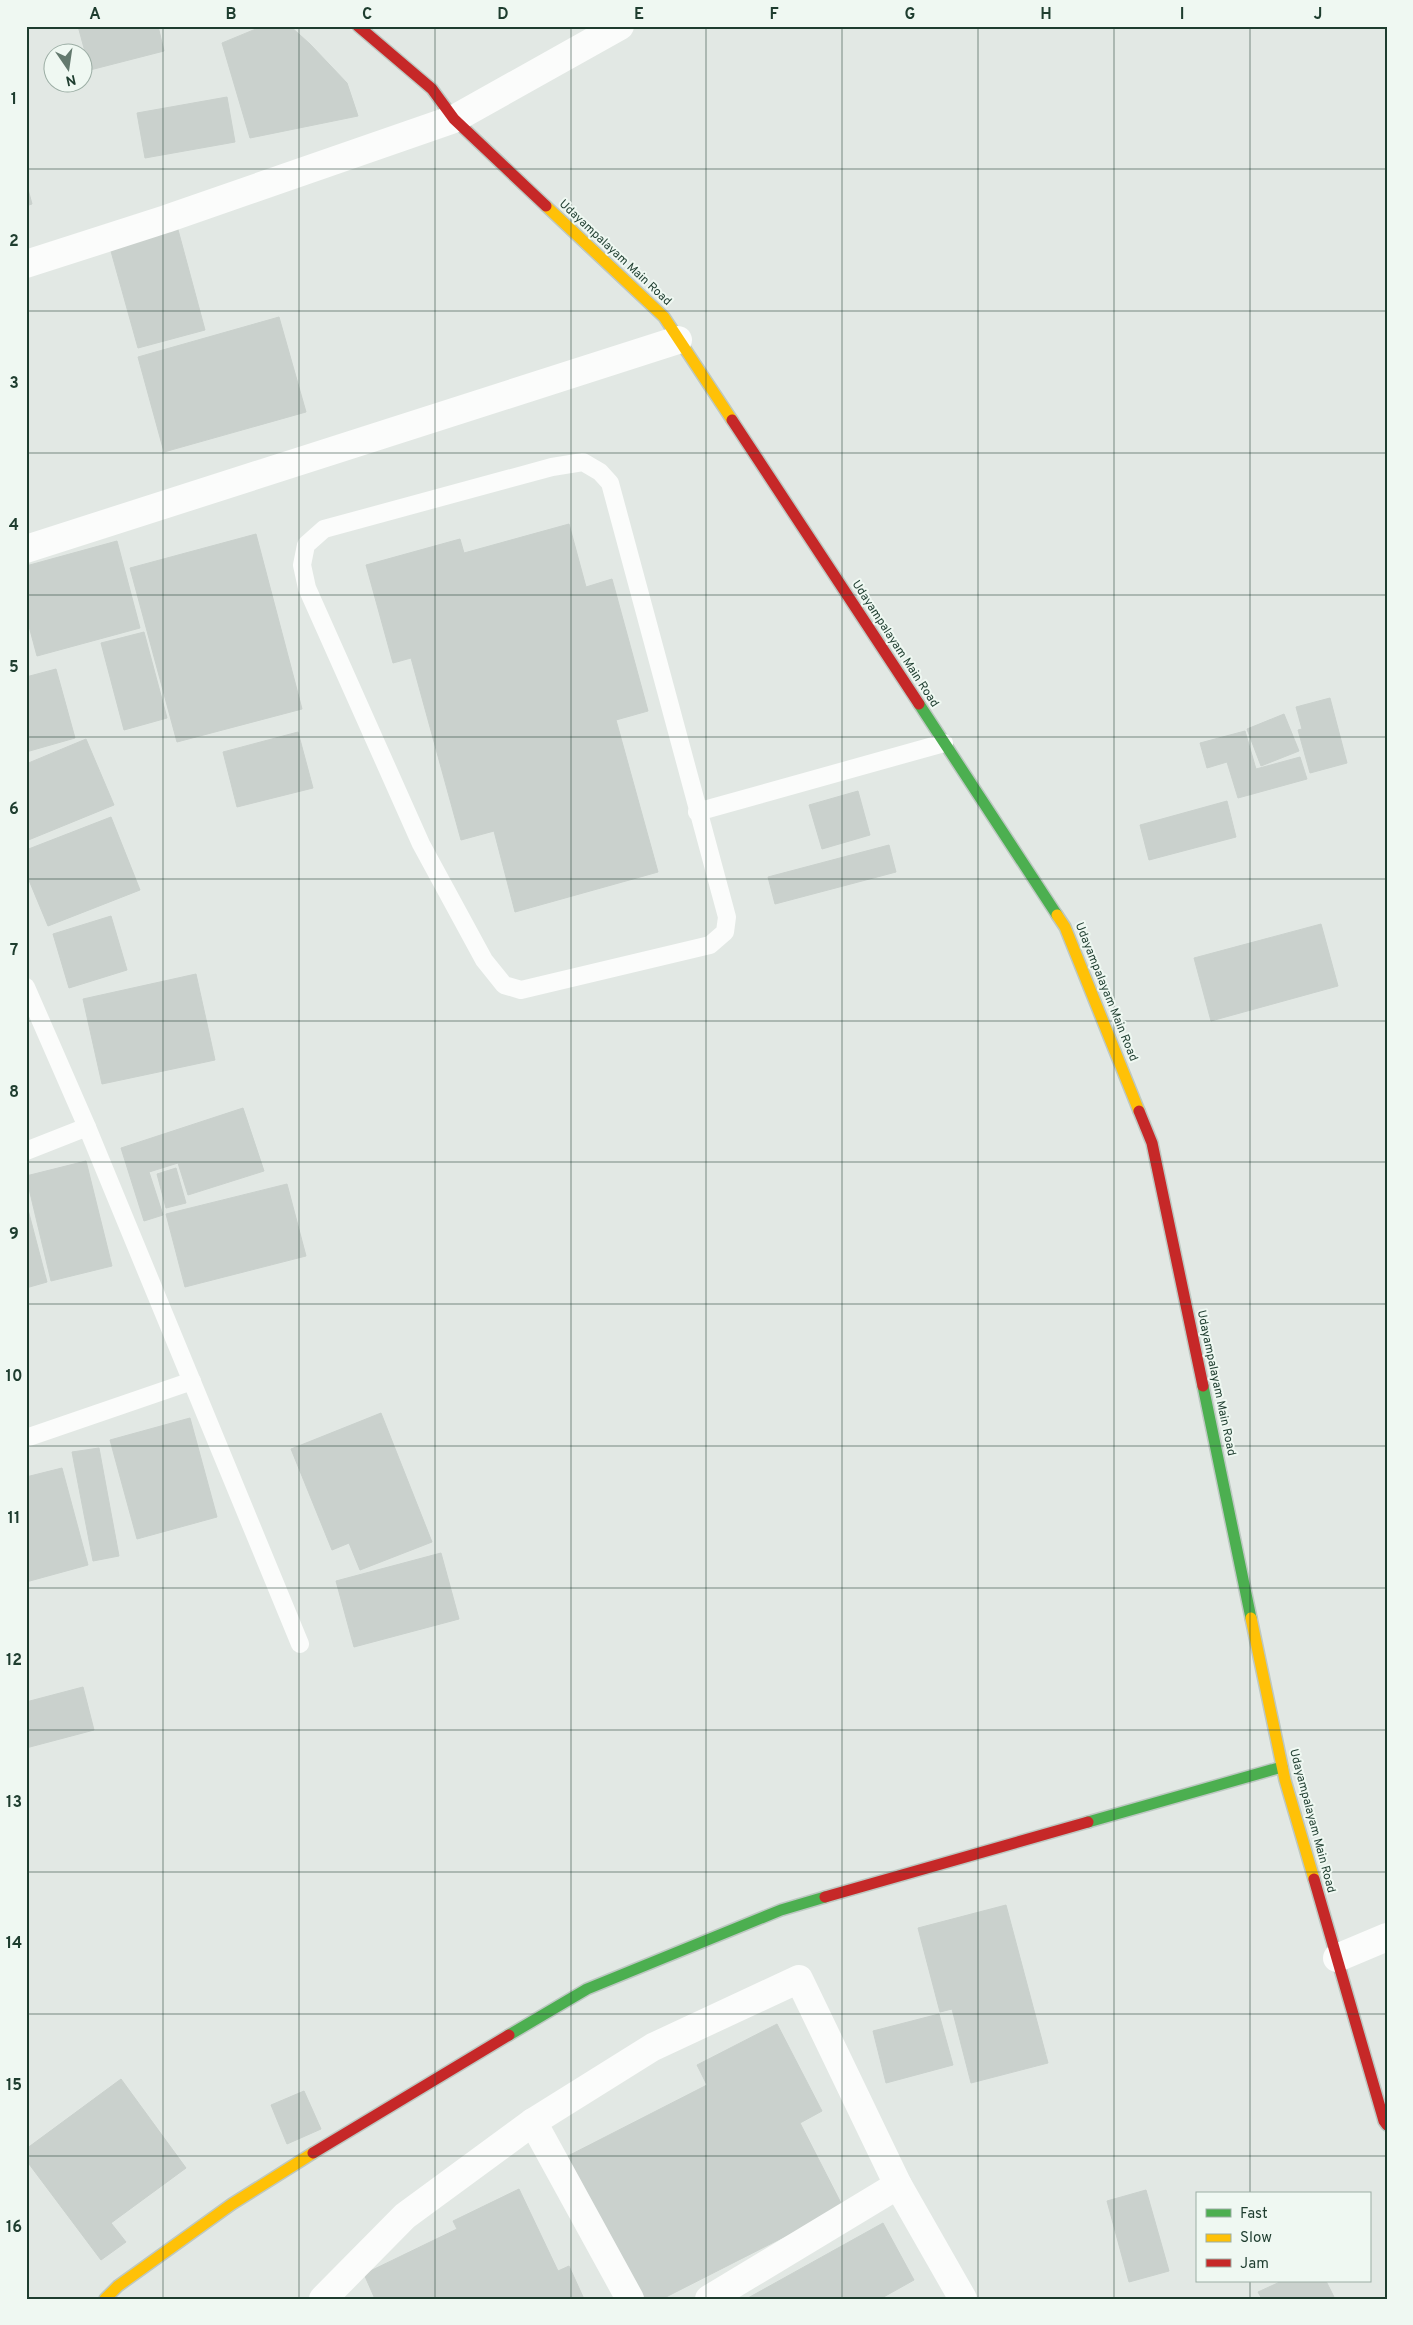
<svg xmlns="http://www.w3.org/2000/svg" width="1413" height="2325" viewBox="0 0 1413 2325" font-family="Overpass,sans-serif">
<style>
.building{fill:#cad1cd;stroke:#cad1cd}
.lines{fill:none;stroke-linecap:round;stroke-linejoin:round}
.fast-casing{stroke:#bdc8c2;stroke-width:14}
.slow-casing{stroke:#bdc8c2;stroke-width:14}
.jam-casing{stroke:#bdc8c2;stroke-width:14}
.lane{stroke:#fbfcfb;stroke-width:18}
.street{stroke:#fbfcfb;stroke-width:28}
.fast{stroke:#4caf50;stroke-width:11}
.slow{stroke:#ffc107;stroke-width:11}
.jam{stroke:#c62828;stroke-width:11}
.grid{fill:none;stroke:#1e3d2f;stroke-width:1;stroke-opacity:0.55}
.labels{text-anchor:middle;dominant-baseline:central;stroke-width:4;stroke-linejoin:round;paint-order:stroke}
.street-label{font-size:12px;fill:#1e3d2f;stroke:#eff8f2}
.neatline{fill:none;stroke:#1e3d2f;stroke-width:2}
.grid-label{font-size:16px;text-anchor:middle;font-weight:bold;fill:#1e3d2f}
</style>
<rect width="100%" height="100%" fill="#e2e8e4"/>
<g class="building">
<polygon points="78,26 158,26 164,51 90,70"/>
<polygon points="263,26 290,26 310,44 347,83 358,116 250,138 222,43"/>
<polygon points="227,97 235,142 145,158 137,113"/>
<polygon points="26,182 32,204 26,206"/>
<polygon points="177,226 205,330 138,348 109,244"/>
<polygon points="279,317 306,412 164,452 138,357"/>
<polygon points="569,524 586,587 612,579 648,711 616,720 658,872 515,912 494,831 461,840 411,658 393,663 366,565 460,539 464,553"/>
<polygon points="256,534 302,709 177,742 130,568"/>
<polygon points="117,541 140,628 37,656 26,615 26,566"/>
<polygon points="144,632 167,718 124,730 101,643"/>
<polygon points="56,669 75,738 26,752 26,677"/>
<polygon points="1330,698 1347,763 1310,773 1298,730 1302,729 1296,707"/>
<polygon points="1284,714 1299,751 1261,766 1247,729"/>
<polygon points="1245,731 1256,769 1300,757 1307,779 1238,798 1227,762 1207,768 1200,743"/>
<polygon points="298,732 313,788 237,807 223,752"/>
<polygon points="86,739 114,805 26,841 26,764"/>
<polygon points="858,791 870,835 822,849 809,805"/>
<polygon points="1227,801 1236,837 1149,860 1140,825"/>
<polygon points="111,817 140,890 48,926 26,873 26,850"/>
<polygon points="889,845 896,872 775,904 768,877"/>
<polygon points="111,916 127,970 69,988 53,934"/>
<polygon points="1321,924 1338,986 1211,1021 1194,958"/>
<polygon points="196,974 215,1060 102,1084 83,999"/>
<polygon points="243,1108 264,1171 188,1195 178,1163 149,1172 163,1215 144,1221 121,1148"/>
<polygon points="86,1161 112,1266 51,1281 26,1176"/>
<polygon points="176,1168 186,1203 166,1208 157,1174"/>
<polygon points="287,1184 306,1256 185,1287 166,1214"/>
<polygon points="26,1202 47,1282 26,1288"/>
<polygon points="381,1413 432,1542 360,1570 349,1543 332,1550 291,1449"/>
<polygon points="190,1418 217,1517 137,1539 110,1440"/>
<polygon points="99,1448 119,1556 93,1561 72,1452"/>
<polygon points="62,1468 88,1565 26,1582 26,1477"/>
<polygon points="441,1553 459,1619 354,1647 336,1581"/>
<polygon points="83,1687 94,1730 26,1748 26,1702"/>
<polygon points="1006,1905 1048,2063 971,2083 952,2009 940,2012 918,1928"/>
<polygon points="939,2014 953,2065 886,2083 873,2031"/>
<polygon points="777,2024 822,2111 800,2123 843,2207 662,2299 638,2299 566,2157 707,2085 697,2065"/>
<polygon points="121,2079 186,2168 111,2223 126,2242 101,2260 26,2160 26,2149"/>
<polygon points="304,2091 321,2129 287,2144 271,2105"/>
<polygon points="519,2189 558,2271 569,2266 584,2299 375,2299 364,2274 457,2229 453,2221"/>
<polygon points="1146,2190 1169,2271 1129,2282 1107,2201"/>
<polygon points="883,2223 914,2280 880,2299 748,2298"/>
<polygon points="1282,2281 1326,2281 1335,2299 1262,2299 1258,2292"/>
</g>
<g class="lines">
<defs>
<g id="fast">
<polyline points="919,704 1057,915"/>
<polyline points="1203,1386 1251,1618"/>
<polyline points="1088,1822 1282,1767"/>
<polyline points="509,2035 587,1989 781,1910 825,1897"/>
</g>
<g id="slow">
<polyline points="546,206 664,317 732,420"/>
<polyline points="1057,915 1065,927 1139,1111"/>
<polyline points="1251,1618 1285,1780 1314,1879"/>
<polyline points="105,2299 118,2286 232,2204 313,2153"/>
</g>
<g id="jam">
<polyline points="358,26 432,89 454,119 546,206"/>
<polyline points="732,420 919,704"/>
<polyline points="1139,1111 1152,1143 1203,1386"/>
<polyline points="1314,1879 1384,2121 1387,2125"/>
<polyline points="825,1897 1088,1822"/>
<polyline points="313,2153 509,2035"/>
</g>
</defs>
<use href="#fast" class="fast-casing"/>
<use href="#slow" class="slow-casing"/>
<use href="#jam" class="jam-casing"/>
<g class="lane">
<polygon points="583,462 600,472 610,483 727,917 725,932 710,945 521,990 504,985 484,960 421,844 307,588 302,565 306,545 324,529 552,467"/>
<polyline points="697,812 944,743"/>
<polyline points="26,987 87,1127 300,1644"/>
<polyline points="26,1151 87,1127"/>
<polyline points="26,1438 192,1381"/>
</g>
<g class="street">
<polyline points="26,264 166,219 454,119 620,26"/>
<polyline points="26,549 678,340"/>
<polyline points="1337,1958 1387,1937"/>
<polyline points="533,2122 630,2299"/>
<polyline points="323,2299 405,2216 533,2122 653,2047 799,1979 898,2185 963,2299"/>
<polyline points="709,2299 898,2185"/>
</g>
<use href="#fast" class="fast"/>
<use href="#slow" class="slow"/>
<use href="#jam" class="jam"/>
</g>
<path class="grid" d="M163,26V2299M299,26V2299M435,26V2299M571,26V2299M706,26V2299M842,26V2299M978,26V2299M1114,26V2299M1250,26V2194M26,169H1387M26,311H1387M26,453H1387M26,595H1387M26,737H1387M26,879H1387M26,1021H1387M26,1162H1387M26,1304H1387M26,1446H1387M26,1588H1387M26,1730H1387M26,1872H1387M26,2014H1387M26,2156H1387M1250,2281V2299"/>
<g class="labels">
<g class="street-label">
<text transform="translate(615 253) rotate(43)">Udayampalayam Main Road</text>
<text transform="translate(895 644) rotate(57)">Udayampalayam Main Road</text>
<text transform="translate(1106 992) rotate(68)">Udayampalayam Main Road</text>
<text transform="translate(1216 1383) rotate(78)">Udayampalayam Main Road</text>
<text transform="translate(1312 1821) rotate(75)">Udayampalayam Main Road</text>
</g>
</g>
<rect width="1413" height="2325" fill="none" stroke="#eff8f2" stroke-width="55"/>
<rect x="1196" y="2192" width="175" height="90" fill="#eff8f2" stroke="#9bada4"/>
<rect x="1206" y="2209" width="25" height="8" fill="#4caf50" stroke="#9bada4"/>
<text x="1240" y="2218" font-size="15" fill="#1e3d2f">Fast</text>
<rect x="1206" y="2234" width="25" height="8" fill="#ffc107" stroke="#9bada4"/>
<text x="1240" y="2242" font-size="15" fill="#1e3d2f">Slow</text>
<rect x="1206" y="2259" width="25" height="8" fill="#c62828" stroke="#9bada4"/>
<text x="1240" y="2268" font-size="15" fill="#1e3d2f">Jam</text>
<g transform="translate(68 68) rotate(167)"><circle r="24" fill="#eff8f2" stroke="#9bada4"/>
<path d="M0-4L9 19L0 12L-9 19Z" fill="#63796e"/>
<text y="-8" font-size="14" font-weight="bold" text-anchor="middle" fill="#1e3d2f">N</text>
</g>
<rect x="28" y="28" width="1358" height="2270" class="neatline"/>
<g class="grid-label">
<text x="95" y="19">A</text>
<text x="231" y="19">B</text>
<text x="367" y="19">C</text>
<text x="503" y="19">D</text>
<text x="639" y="19">E</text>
<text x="774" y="19">F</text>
<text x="910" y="19">G</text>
<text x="1046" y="19">H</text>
<text x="1182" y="19">I</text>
<text x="1318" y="19">J</text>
<text x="14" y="104">1</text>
<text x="14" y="246">2</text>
<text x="14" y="388">3</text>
<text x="14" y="530">4</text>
<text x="14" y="672">5</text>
<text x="14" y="814">6</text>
<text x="14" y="955">7</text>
<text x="14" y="1097">8</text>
<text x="14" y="1239">9</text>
<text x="14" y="1381">10</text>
<text x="14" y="1523">11</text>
<text x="14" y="1665">12</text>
<text x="14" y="1807">13</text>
<text x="14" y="1948">14</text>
<text x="14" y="2090">15</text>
<text x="14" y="2232">16</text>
</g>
</svg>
